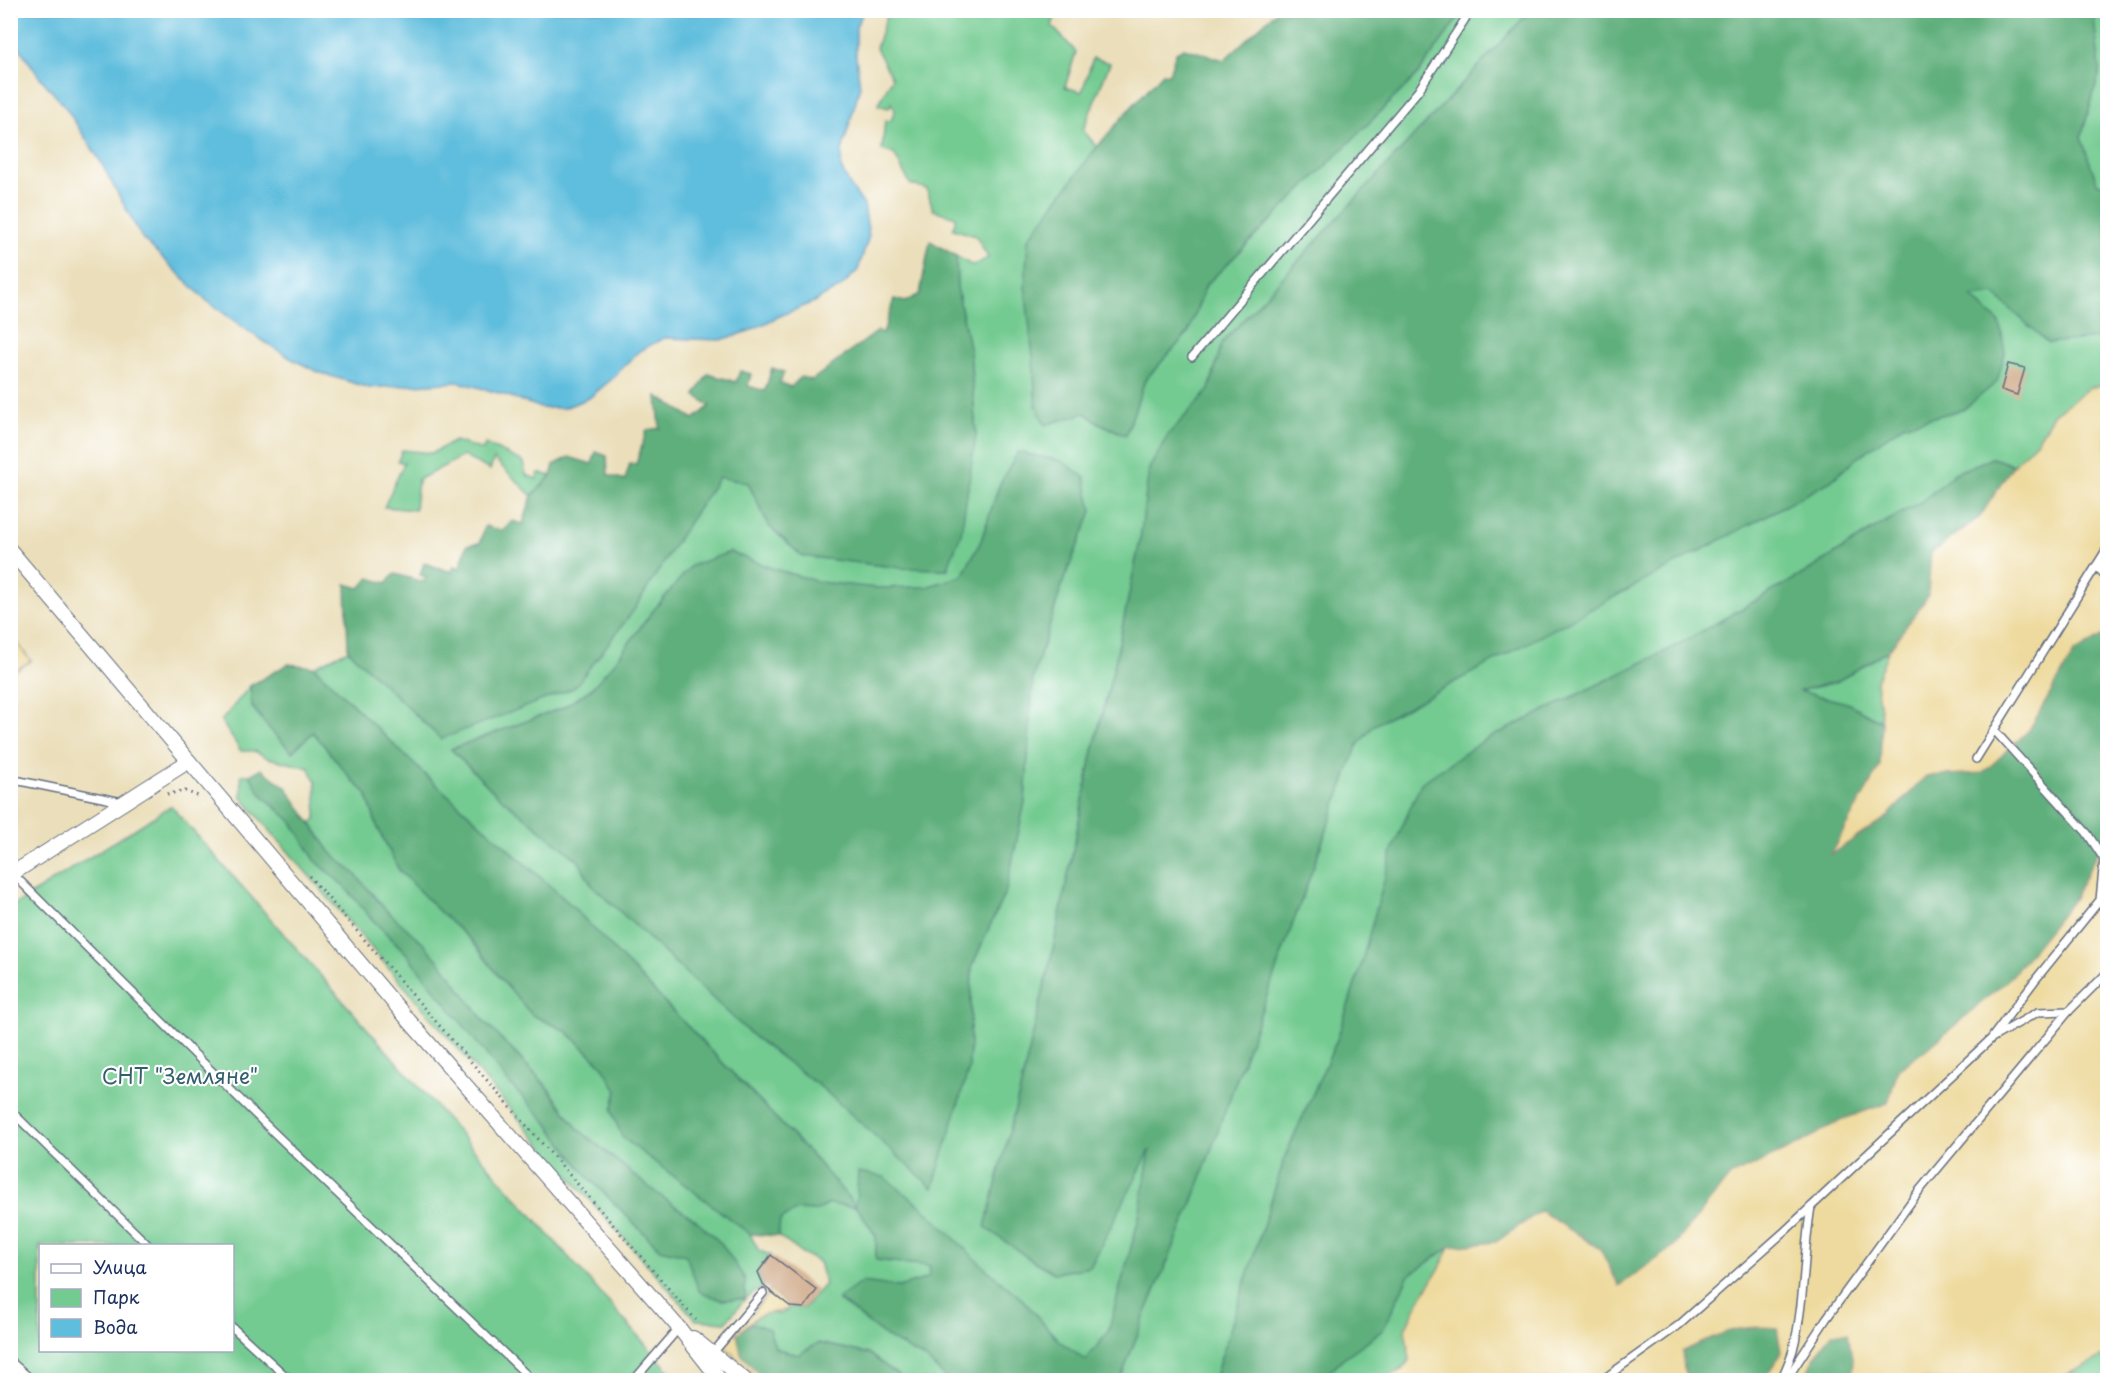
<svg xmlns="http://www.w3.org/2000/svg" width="2118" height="1391" viewBox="0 0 2118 1391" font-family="'Playpen Sans',sans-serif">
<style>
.green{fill:#73cb91;stroke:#477d78;stroke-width:1.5;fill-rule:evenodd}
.forest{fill:#5eaf7b;stroke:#3c6f6c;stroke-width:1.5}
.sand{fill:#eeda9e;stroke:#84847e;stroke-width:1.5}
.water{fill:#5fbddd;stroke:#3d769e;stroke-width:1.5}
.building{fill:#cea683}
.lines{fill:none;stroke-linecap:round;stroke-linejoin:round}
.service-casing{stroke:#646d7f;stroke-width:10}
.minor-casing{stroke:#646d7f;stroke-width:16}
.path{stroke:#646d7f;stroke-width:3;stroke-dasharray:1.5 4.5;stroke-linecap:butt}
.service{stroke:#fff;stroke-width:7}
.minor{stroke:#fff;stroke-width:14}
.labels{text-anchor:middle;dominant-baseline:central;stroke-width:4.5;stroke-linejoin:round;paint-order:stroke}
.park-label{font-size:21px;fill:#355e6d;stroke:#fff}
</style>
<rect width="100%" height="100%" fill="#fff"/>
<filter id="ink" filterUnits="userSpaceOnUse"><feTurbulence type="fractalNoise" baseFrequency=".0167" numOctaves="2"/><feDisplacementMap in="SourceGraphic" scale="12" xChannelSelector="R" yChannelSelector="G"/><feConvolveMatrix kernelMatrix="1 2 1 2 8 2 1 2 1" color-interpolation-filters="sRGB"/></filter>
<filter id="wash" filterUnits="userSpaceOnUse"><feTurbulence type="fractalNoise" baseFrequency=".008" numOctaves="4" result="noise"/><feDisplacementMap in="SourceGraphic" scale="24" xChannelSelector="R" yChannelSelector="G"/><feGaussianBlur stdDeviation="1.35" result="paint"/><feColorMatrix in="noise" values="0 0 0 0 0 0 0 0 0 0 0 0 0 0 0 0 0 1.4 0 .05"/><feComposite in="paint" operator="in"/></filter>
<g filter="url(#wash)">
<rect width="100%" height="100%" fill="#ebdfbb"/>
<g class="green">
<path d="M888,11H1057L1052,26L1076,52L1065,87L1082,92L1093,58L1110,63L1083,130L1097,147L1028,239L1036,405L1045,424L1085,413L1101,424L1126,435L1145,380L1188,333L1206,285L1418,74L1463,11H1530L1222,343L1209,390L1168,435L1149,469L1140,541L1115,663L1093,751L1054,945L1019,1094L986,1226L1027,1257L1054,1273L1090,1267L1151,1147L1138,1222L1108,1332L1086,1361L1058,1340L1022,1299L985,1268L857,1207L876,1236V1260L930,1266L929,1278L899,1287L862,1282L838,1300L885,1336L926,1359L948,1380H904L869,1354L819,1343L798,1355L775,1348L769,1329L751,1323L757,1316L770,1313L781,1314L791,1307L804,1308L825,1284L819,1262L802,1253L778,1236L780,1220L797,1210L815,1211L829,1204L856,1207L815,1159L570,904L422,772L314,667L348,650L441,739L678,539L719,477L748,483L769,526L802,556L902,568L948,569L976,434L970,352L957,288L956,256L973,266L988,258L976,236L953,229L956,217L933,210L927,189L910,184L894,154L882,150L885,120L891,121L895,110L891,103L889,108L878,105L892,78L876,48ZM999,486L1092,511L1064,579L1032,678L1025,802L1006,890L972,966L969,1068L933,1187L822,1088L754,1037L592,885L578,860L495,793L451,749L562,708L590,690L615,662L652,612L730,552L774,569L819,582L876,588L927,587L962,576L981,541Z"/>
<polygon points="2093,11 2107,11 2107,186 2097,183 2081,138 2100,71"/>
<polygon points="1994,294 2015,311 2100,338 2107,332 2107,384 2089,389 2054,414 2037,441 2013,465 1992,458 1955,473 1924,500 1874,529 1803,574 1674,647 1359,972 1337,1040 1286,1154 1214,1380 1120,1380 1145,1315 1190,1208 1357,746 1374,725 1831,481 1854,460 1903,425 1964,409 2000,323 1971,297"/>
<polygon points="455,441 483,450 485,444 524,462 526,475 537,479 539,473 551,476 532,496 494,459 490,470 463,456 418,480 415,510 384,507 404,463 398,461 402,450 432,453"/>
<polygon points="1889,650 1876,681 1882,722 1847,703 1798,691 1836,682"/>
<polygon points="250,686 252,707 267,726 292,752 313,732 353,781 366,793 377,826 399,870 439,911 472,941 501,979 532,1015 566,1031 602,1065 617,1091 612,1111 622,1137 750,1234 759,1251 771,1255 758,1272 764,1286 745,1299 726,1322 696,1320 530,1132 242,798 241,775 250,775 260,793 292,822 315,860 345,887 371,918 406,953 509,1082 544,1119 588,1177 660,1249 686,1254 692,1270 696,1220 655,1192 578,1129 547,1086 483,1020 445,968 385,909 356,875 331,853 311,823 316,819 316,782 309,768 268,758 254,751 241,751 221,721"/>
<path d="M171,806L677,1380H11V907ZM40,1246H232V1350H40Z"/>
<path d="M1450,1247L1440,1268L1418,1303L1405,1329L1410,1359C1390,1389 1353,1380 1321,1380L1342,1359L1383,1330L1408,1276Z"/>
<polygon points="2107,1354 2107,1380 2057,1380"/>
</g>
<g class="forest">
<polygon points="1277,11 1463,11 1418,74 1206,285 1188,333 1145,380 1126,435 1101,424 1085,413 1045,425 1036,405 1033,358 1025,286 1028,239 1097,147 1127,112 1163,73 1169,74 1176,52 1184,48 1224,60"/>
<polygon points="1530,11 2093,11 2100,71 2081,137 2097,183 2107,186 2107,332 2100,338 2048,343 1994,294 1972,297 2000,323 2005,353 1997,382 1964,409 1903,425 1854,460 1831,481 1374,725 1357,746 1190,1208 1145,1315 1120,1380 948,1380 926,1359 885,1336 838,1299 862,1282 899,1287 928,1278 930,1266 876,1260 876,1236 857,1207 829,1204 815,1211 797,1210 780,1220 778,1236 750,1234 622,1137 612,1111 617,1091 602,1065 566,1031 532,1015 501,979 472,941 439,911 399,870 377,826 366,793 353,781 313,732 292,752 267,726 252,706 250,686 288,664 314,667 422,772 570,904 815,1159 856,1206 858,1172 884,1177 920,1205 985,1268 1022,1299 1058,1340 1086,1360 1108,1332 1138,1222 1150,1150 1090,1267 1054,1273 1027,1257 985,1227 1019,1094 1054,945 1093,751 1115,663 1140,541 1149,469 1168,435 1209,390 1222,343"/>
<polygon points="930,241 956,256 957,288 970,352 976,434 961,534 947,569 902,568 802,556 769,526 748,483 719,477 678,539 634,610 574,688 441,739 348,650 346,584 360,588 369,578 386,583 395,574 424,582 426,577 420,575 424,563 452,572 454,566 460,568 467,545 480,543 485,526 503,531 512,521 523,524 532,496 551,476 554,465 569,457 592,464 596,452 607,456 608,475 625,480 630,463 636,464 647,430 660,428 657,396 694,419 710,406 695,395 708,374 736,382 740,371 751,374 748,386 765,391 772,368 784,372 780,383 791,387 801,377 812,380 878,331 883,333 894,299 905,302 920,294"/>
<polygon points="1018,452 1062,461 1085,478 1092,511 1064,579 1033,678 1025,802 1006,890 972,966 969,1068 933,1188 822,1088 754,1037 592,885 578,860 495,793 451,749 562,708 590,690 615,662 652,612 691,566 730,552 774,569 819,582 876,588 926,587 962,576 981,541 999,486"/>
<polygon points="1992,458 2013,465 1980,517 1931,553 1928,596 1889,650 1836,682 1799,691 1847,703 1882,722 1880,766 1831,854 1886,818 1926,776 1983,773 2029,730 2074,653 2107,633 2107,835 2072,901 2012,976 1931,1046 1898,1070 1888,1103 1841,1120 1799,1144 1730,1176 1673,1247 1619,1286 1600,1249 1541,1211 1496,1242 1450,1247 1408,1276 1383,1330 1342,1359 1321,1380 1214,1380 1286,1154 1337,1040 1359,972 1393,848 1421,783 1483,741 1674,647 1803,574 1874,529 1924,500 1955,473"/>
<polygon points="261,769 286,787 331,853 356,875 385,909 422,942 445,968 483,1020 546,1086 578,1129 655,1192 696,1220 722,1244 745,1279 745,1299 721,1300 699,1291 686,1255 660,1249 588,1177 544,1119 509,1083 406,953 371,918 345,887 315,860 292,822 260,793 250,775"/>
<polygon points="751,1323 769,1329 775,1348 798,1355 818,1343 869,1354 904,1380 764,1380 740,1354 737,1334"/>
<polygon points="1758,1326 1777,1328 1781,1352 1774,1366 1762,1380 1689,1380 1684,1368 1682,1352 1724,1331"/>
<polygon points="1832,1333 1848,1333 1853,1364 1852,1380 1803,1380 1813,1360"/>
</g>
<g class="sand">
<polygon points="2107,384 2107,633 2074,653 2029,730 1983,773 1926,776 1886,818 1830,855 1880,766 1882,722 1876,681 1889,650 1928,596 1931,553 1980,517 2013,465 2037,441 2054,414 2089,388"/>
<polygon points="11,635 31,661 11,673 10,673"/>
<path d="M2107,835V1354L2057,1380H1852L1853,1364L1848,1333H1832L1813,1360L1803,1380H1762L1774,1366L1781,1352L1777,1328C1736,1324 1718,1334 1682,1352L1684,1368L1689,1380H1381L1402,1370L1410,1359L1405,1329L1418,1303L1440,1268L1450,1247L1496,1242L1541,1211L1600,1249L1619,1286L1673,1247L1730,1176L1799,1144L1841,1120L1888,1103L1898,1070L1931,1046L2012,976L2072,901Z"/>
<path d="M770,1291L791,1307C779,1315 772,1310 759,1316C752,1319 744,1329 737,1334L741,1354L764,1380H760L724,1346Z"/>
</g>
<polygon class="water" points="10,11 864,11 856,26 856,57 860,86 842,151 841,168 851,187 864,205 869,236 858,270 841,287 814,302 782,315 749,331 721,340 664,338 639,351 612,379 589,398 564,408 542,408 502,394 459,382 369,388 318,372 292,359 255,336 207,301 142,238 99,159 66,108 38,75 12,37"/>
<g id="blocks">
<g class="building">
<polygon points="2008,364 2025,368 2017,395 2001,390"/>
<polygon points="771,1255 817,1290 804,1308 791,1307 764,1286 758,1272"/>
</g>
</g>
</g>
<g filter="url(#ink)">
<use href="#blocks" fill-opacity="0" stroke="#646d7f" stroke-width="1.5"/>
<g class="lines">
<defs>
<g id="service">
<polyline points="1192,357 1418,91 1471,10"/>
<polyline points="2096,566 2108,578"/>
<polyline points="1976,759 2108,547"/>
<polyline points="10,779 122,802"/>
<polyline points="12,873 263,1122 532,1380"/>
<polyline points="1993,1036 2036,979 2100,900 2104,859 2087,833 1994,730"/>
<polyline points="10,1110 149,1246"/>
<polyline points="232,1327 290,1380"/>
<polyline points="713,1353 763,1293"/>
<polyline points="10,1361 32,1380"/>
<polyline points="634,1380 679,1328"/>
<polyline points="1602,1380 1679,1325 1785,1231 1992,1038 2038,1012 2069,1011"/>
<path d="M1781,1380C1785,1371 1790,1360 1793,1350C1805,1303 1803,1254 1811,1207"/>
<polyline points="1786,1380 1826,1319 1919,1191 2069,1011 2108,972"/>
</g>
<g id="minor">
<polyline points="10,550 411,1023 679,1328 720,1380"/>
<polyline points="10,875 189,761"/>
<polyline points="693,1338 745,1380"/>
</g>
</defs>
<use href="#service" class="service-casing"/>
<use href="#minor" class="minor-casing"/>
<g class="path">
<polyline points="167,794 185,791 198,796"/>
<polyline points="309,876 696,1320"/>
</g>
<use href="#service" class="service"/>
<use href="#minor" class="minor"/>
</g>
</g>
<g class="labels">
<g class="park-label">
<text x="180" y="1075">СНТ "Земляне"</text>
</g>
</g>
<rect width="2118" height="1391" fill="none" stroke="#fff" stroke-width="36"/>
<rect x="39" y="1244" width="195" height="108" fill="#ffffff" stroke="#a4acbf" stroke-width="1.5"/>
<rect x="51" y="1264" width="30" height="9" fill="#ffffff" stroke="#a4acbf" stroke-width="1.5"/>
<text x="93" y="1274" font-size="18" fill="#1b2f5e">Улица</text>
<rect x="51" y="1289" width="30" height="18" fill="#73cb91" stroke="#a4acbf" stroke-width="1.5"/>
<text x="93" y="1304" font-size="18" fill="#1b2f5e">Парк</text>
<rect x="51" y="1319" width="30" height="18" fill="#5fbddd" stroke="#a4acbf" stroke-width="1.5"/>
<text x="93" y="1334" font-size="18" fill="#1b2f5e">Вода</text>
</svg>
